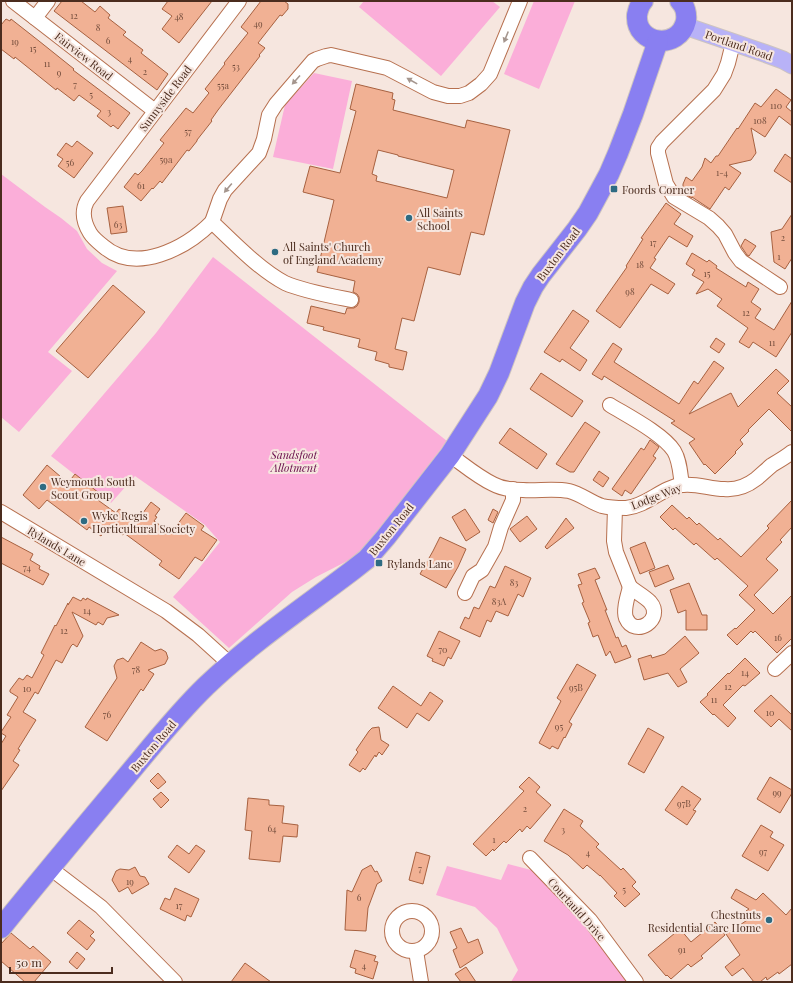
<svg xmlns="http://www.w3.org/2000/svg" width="793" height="983" viewBox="0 0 793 983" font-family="'Playfair Display',serif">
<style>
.green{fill:#fbaed9}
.building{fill:#f1b194;stroke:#a76140;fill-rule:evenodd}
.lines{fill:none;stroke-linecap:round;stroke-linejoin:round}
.minor-casing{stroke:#b7704f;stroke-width:16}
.major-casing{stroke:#cdc4c0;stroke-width:19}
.highway-casing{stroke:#cdc4c0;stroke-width:22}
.minor{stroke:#fff;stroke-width:14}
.major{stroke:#b8b2f7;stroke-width:17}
.highway{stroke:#897ff1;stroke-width:20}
.oneway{fill:#a5968e}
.poi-dot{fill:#2e6b82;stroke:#f6e6df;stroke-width:1.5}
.labels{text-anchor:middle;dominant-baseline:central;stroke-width:4;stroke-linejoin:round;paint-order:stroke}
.number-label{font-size:9px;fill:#744d3c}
.street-label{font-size:11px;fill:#4b2c1e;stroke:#f6e6df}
.poi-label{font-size:11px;fill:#4b2c1e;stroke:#f6e6df;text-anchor:start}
.park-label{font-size:11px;font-style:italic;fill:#680d4b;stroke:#f6e6df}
</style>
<rect width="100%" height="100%" fill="#f6e6df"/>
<g class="green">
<polygon points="364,1 492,1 500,7 441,76 359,7"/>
<polygon points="534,1 575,1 539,89 504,74"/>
<polygon points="314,73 352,81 333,169 273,157 285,105"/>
<polygon points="1,174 45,207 61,218 77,231 87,249 102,263 117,271 48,352 72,371 19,432 1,417"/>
<polygon points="213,257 447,441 361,554 316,577 292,592 229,648 173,597 196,572 220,542 205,525 135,476 111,503 51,456 156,333"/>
<polygon points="508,864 539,872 586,922 633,982 511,982 518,970 497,928 475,907 436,895 447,866 501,880"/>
</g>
<g class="building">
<polygon points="62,1 81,1 95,12 100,6 110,15 108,18 126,32 123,35 143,50 141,53 168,74 157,90 54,11"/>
<polygon points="168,1 212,1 179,43 162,29 172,16 162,9"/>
<polygon points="261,1 284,1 288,4 288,9 282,16 280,15 258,43 265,48 259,55 260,56 218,110 211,120 212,121 197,140 197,141 189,151 187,150 162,183 160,181 153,189 152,188 141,201 124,187 135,173 138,175 142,171 164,143 160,140 186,108 193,113 209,93 205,89 225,64 224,63 248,33 241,27"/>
<polygon points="6,19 10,21 11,19 39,41 74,69 73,70 130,113 118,129 113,125 111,127 97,116 101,111 79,95 74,101 57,88 56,90 15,57 14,59 1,49 1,25"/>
<path d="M356,84L393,93L392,99L395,100L393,110L465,128L467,120L510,130L484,235L471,232L460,275L428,267L414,321L402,318L395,349L407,352L403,370L389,367V364L375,360L377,352L358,347L360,339L323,330L324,327L307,323L311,306L345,314L347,308H354L357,306L359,302V297L357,294L353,292L355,281L317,272L334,200L303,192L310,166L340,173L356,111L350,109ZM378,150L398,155V156L454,170L447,198L376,181L377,176L372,174Z"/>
<polygon points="776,89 791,100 786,107 792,112 792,126 779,116 765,137 751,128 756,153 751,160 729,165 741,173 729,190 725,187 710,209 692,197 692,198 683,193 683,184 686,177 692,181 702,167 705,158 711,163 716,156 718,156 737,128 738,129 755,103 761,107"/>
<polygon points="77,141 93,153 74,178 58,166 63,159 57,155 66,143 72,147"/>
<polygon points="785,154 792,159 792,183 774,171"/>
<polygon points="666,203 681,214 674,224 693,236 687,247 669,236 654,258 656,259 650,268 675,284 668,294 651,284 620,328 596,311 627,267 626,266 643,239 641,238"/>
<polygon points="123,206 127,232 111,234 107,208"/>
<polygon points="792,214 792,258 785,269 774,262 771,232 782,229"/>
<polygon points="745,239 756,246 749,256 747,255 741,246"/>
<polygon points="692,253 707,262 709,260 717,266 716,268 746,287 748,282 759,289 751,302 761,309 755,318 774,330 792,301 792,332 776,357 753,342 749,348 739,342 748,328 717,306 722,299 708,289 696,294 704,282 692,275 695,270 686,264"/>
<polygon points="113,285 145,312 88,378 56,351"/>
<polygon points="573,310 589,321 570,348 587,360 580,371 562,359 560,362 544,352"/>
<polygon points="716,338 725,344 719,353 710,347"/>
<polygon points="613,343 622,349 614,362 679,404 694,381 698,384 714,361 724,368 689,414 731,393 738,407 776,369 789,381 777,393 792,407 792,432 769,409 748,430 749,431 740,440 743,444 735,452 736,453 715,474 705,464 704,465 689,443 695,439 671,423 675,421 604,376 602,380 592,374"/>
<polygon points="541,373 583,401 572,417 530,389"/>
<polygon points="585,422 600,432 574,472 570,472 556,464"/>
<polygon points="510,428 547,454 537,469 499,443"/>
<polygon points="650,440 659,447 653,456 656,458 631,494 625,490 622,496 612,489 641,448 644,450"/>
<polygon points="47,465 68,483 75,474 99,493 95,498 116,513 119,509 137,521 151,502 160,509 155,516 157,517 154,521 171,533 186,513 204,526 201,530 217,540 202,561 195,557 179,579 159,565 162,561 124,533 123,535 109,525 101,536 89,527 87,530 47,500 39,509 23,495"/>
<polygon points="599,471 609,478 603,487 593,480"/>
<polygon points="792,500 792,527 780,540 782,542 766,559 778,570 754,595 773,614 792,595 792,638 777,653 755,631 753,633 751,631 737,645 727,635 735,628 736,629 755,610 739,595 748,586 717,558 715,560 696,543 694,545 675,528 673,530 660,517 672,505 687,519 689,517 697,525 699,523 718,540 720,538 741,557 769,528 767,526"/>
<polygon points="465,509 480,532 466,541 452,517"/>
<polygon points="493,509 498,512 493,523 488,520"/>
<polygon points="527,516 537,529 520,542 510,529"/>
<polygon points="566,518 574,528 547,549 545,547"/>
<polygon points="1,537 33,554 30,560 40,566 39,569 49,574 43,585 1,563"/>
<polygon points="440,537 466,549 458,567 446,588 420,574 433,551"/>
<polygon points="645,542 655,568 640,574 630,548"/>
<polygon points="668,565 674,579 655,587 649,572"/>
<polygon points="505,566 531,578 523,597 518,594 508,616 496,611 491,622 487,620 480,637 460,628 465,617 469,619 474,607 479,609 490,586 495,588"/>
<polygon points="595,568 600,578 595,580 607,610 605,610 616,638 618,637 622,647 626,645 631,657 615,663 610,651 606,656 598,635 593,637 588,623 590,622 582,603 584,602 578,585 582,584 578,574"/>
<polygon points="689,583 702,615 707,615 707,630 686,630 686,610 678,613 670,590"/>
<polygon points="73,597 81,601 83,598 86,600 87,598 119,615 107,618 103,625 98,622 96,625 72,612 83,636 77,647 73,644 71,646 62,663 56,660 38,694 35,692 23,712 36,720 18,749 20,750 13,761 19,765 1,791 1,744 6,736 1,733 1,732 11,717 7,715 18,697 10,692 10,690 19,678 23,680 27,675 32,678 44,655 41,653 55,625 56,626 68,603 68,605"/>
<polygon points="439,631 460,641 451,659 448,657 444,666 432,661 433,659 427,656"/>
<polygon points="685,636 699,653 680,669 687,682 678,687 668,673 644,680 638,659 651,655 652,658 665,654"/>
<polygon points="141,642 155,651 161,649 166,652 168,658 165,664 148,670 154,674 143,691 141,689 107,741 85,727 117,678 114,666 117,660 123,658 128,662"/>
<polygon points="745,658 760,673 745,686 743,685 723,705 736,718 728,727 714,714 713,715 700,702 708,695 707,694 728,673 729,674"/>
<polygon points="577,664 596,675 569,722 572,724 565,738 564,737 558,749 552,746 550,749 539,743 561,701 557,698"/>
<polygon points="393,686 421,706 430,692 443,701 429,721 417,713 407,728 378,708"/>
<polygon points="771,695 792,715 792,731 779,719 771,727 754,711"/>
<polygon points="379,727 381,740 389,745 382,755 379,752 376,757 375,755 365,770 363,768 360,772 349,765 358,752 356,750 369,731 372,728"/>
<polygon points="648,728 664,737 644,773 628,764"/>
<polygon points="158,773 166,782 158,789 150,781"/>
<polygon points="529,777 540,787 536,792 551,805 530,829 527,826 522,832 520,829 506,843 504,841 494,851 493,849 486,856 473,844 524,791 519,787"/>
<polygon points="770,777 792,790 792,793 780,813 757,799"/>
<polygon points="682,786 701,799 693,810 696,811 687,825 665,810"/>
<polygon points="161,792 169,800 161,808 153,799"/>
<polygon points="248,798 269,800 269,805 284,806 282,823 298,825 297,837 283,836 280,862 249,859 252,831 245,830"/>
<polygon points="564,809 583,821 580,826 599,844 596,847 621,870 623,868 636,882 632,886 640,894 625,907 614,896 617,893 600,875 600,876 587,865 583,869 568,855 544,841"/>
<polygon points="761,825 773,832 770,837 784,845 768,871 742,856"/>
<polygon points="177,845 189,854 196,845 205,851 189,873 168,857"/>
<polygon points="416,852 430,856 423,884 409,880"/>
<polygon points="371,865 375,872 377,871 382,881 377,884 368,908 366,931 345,930 347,890 352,892 362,870"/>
<polygon points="135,867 140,876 145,877 149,884 132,894 128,887 119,892 112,880 116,871 120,869 129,870"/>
<polygon points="175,888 199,899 191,917 187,915 185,921 160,909 165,898 170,900"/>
<polygon points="736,889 756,900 763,893 786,915 792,908 792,964 779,974 778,972 767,980 766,977 760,982 754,982 743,968 732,976 725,967 740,955 726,934 752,917 746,911 749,909 731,898"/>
<polygon points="79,920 94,932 90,936 95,940 87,950 67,933"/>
<polygon points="715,922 725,935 701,956 703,958 691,967 688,964 671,979 667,975 666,976 648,955 680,929 691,942"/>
<polygon points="461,928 468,943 478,939 483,953 460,968 453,950 457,948 450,932"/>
<polygon points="11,933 30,949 33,946 51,962 34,982 25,982 1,961 1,944"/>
<polygon points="355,950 376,956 374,961 378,962 373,979 355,973 356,969 350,967"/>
<polygon points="77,952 85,959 77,969 69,962"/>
<polygon points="245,963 271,982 231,982"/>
<polygon points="466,967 476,982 461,982 455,974"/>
</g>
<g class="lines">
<defs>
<g id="minor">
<polyline points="13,1 155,111"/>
<path d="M239,1L87,201C81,212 84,223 90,233C93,238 98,242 103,246C136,275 186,248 212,222C233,242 260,270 285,283C303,291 331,296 351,300"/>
<polyline points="35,18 48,1"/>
<polyline points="733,43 728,63 724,74 714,90 662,142 658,148 658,153 666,184 674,197 709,218 718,226 725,234 735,253 741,261 780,287"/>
<polyline points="212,222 220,199 225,190 259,153 264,139 269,115 276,104 313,61 317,59 326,56 331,55 387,68 433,92 448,96 460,96 469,93 481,84 490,74 520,1"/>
<path d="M610,405C628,416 663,434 674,451C680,461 680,473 682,485"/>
<path d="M450,455C464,465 478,477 493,484C502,489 514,490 523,490C538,491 554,488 569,491C581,494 590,502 602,506C610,508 618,508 626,508C647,506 662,487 682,485C697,483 710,489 724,489C735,490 747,486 756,479C761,475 766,470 772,465C779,461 786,457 792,452"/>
<polyline points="615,508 614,541 616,552 630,587"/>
<polyline points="1,512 166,611 198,635 230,664"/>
<path d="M630,587C636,592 644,596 650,602C665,619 635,639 626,618C623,610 628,595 630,587Z"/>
<polyline points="465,593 473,576 482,570 495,547 501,527 513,500 513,489"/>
<polyline points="775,669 792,653"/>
<polyline points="530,858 590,920 636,982"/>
<polyline points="50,868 101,907 175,982"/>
<circle cx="412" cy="931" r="20"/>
<polyline points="416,951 421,982"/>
</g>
<polyline id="major" points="685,26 764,53 783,60 792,65"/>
<g id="highway">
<path d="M643,1C639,5 638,10 637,15C635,45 679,51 686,21C687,14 685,6 680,1"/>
<path d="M1,928C42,877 84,827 126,777C152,746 177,714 206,686C251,643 303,608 353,570L367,559L386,537L450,455L488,396L499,373L525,303L533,287L541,275L577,229L588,213L609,174L618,153L633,114L658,41"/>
</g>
</defs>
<use href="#minor" class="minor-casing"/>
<use href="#major" class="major-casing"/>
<use href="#highway" class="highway-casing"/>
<use href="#minor" class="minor"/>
<use href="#major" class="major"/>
<use href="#highway" class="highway"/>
</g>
<defs><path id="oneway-solid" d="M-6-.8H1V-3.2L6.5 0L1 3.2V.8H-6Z"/></defs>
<g class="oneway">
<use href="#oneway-solid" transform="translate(506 37) rotate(112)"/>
<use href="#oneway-solid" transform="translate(296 80) rotate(132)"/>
<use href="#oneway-solid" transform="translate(412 81) rotate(-151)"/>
<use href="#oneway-solid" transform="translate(228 188) rotate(130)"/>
</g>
<g class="poi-dot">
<rect x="610" y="185" width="8" height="8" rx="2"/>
<circle cx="409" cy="218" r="4"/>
<circle cx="275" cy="252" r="4"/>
<circle cx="43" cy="487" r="4"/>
<circle cx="84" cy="521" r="4"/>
<rect x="375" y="559" width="8" height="8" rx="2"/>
<circle cx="769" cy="920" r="4"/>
</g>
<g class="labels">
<g class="number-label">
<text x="74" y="15">12</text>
<text x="179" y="16">48</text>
<text x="258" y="23">49</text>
<text x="98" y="27">8</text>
<text x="108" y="40">6</text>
<text x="15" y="41">19</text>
<text x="33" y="48">15</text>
<text x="130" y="58">4</text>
<text x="47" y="63">11</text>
<text x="236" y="66">53</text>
<text x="145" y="71">2</text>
<text x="59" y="72">9</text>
<text x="75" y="84">7</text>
<text x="223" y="85">55a</text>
<text x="91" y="94">5</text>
<text x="776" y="105">110</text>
<text x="109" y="111">3</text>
<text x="760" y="120">108</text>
<text x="188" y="131">57</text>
<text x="166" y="159">59a</text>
<text x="70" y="162">56</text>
<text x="722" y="172">1-4</text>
<text x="141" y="185">61</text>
<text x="118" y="224">63</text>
<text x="783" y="237">2</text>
<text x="653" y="242">17</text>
<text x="779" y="256">1</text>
<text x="640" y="264">18</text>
<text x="707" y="273">15</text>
<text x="630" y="291">98</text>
<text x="746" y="312">12</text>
<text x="772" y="342">11</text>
<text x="27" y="567">74</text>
<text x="514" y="582">83</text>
<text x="499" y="601">83A</text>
<text x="87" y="610">14</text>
<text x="64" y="630">12</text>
<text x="778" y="637">16</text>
<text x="443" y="649">70</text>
<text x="136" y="669">78</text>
<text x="745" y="672">14</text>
<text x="728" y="686">12</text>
<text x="576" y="687">95B</text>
<text x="27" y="688">10</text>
<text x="714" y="699">11</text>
<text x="770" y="712">10</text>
<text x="107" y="714">76</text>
<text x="559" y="726">95</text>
<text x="777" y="792">99</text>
<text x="684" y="803">97B</text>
<text x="525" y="808">2</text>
<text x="272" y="828">64</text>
<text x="563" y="829">3</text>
<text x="494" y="839">1</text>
<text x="763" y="851">97</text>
<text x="588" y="852">4</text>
<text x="420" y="868">7</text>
<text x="130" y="881">19</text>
<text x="624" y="889">5</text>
<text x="359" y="897">6</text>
<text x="179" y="905">17</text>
<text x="682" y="949">91</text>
<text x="364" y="965">4</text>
</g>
<g class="street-label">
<text transform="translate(739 45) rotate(19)">Portland Road</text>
<text transform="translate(84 56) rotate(38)">Fairview Road</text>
<text transform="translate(165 98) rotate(-53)">Sunnyside Road</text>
<text transform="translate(558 254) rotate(-53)">Buxton Road</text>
<text transform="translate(656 496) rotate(-21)">Lodge Way</text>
<text transform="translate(391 529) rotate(-51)">Buxton Road</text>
<text transform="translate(57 546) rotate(31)">Rylands Lane</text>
<text transform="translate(153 746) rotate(-50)">Buxton Road</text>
<text transform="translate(577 909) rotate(48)">Courtauld Drive</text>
</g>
<g class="poi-label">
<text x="622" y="189">Foords Corner</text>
<text x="417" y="212">All Saints<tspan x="417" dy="13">School</tspan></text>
<text x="283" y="246">All Saints' Church<tspan x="283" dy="13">of England Academy</tspan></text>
<text x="51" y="481">Weymouth South<tspan x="51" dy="13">Scout Group</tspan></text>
<text x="92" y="515">Wyke Regis<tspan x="92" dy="13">Horticultural Society</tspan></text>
<text x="387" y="563">Rylands Lane</text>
<text x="761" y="914" text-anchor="end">Chestnuts<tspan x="761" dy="13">Residential Care Home</tspan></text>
</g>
<g class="park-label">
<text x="294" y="454">Sandsfoot<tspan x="294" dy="13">Allotment</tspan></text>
</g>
</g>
<rect width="793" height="983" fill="none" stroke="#4b2c1e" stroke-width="4"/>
<path d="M10 967v6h102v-6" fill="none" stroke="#4b2c1e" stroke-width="2"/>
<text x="16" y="967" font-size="12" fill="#4b2c1e" stroke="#f6e6df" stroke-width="3" paint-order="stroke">50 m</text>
</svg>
